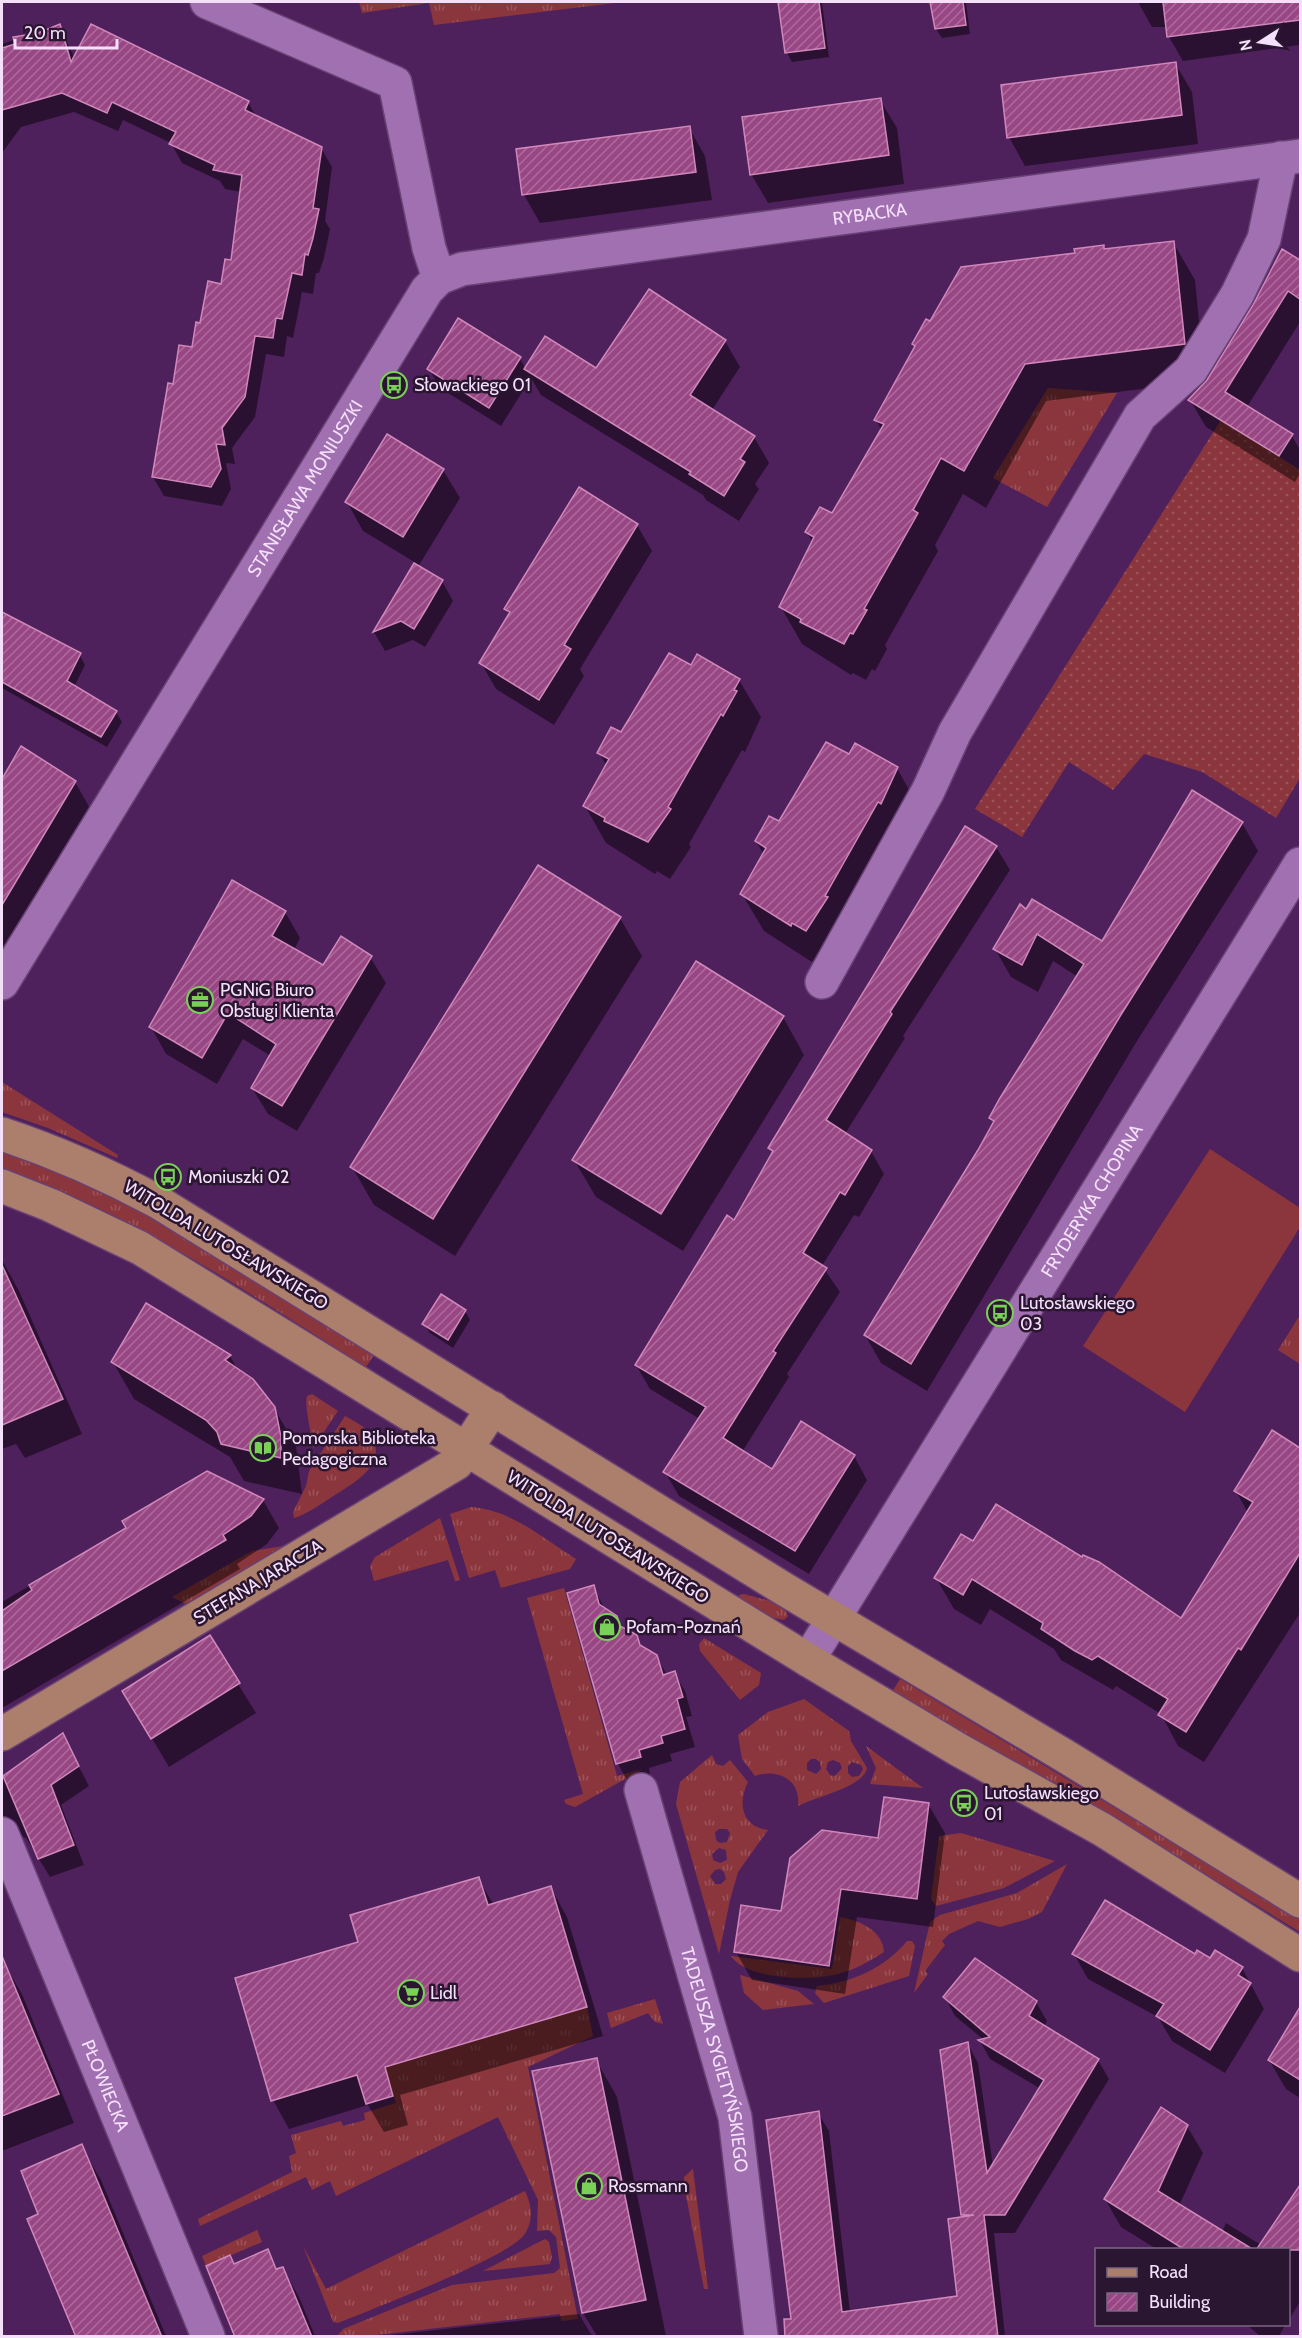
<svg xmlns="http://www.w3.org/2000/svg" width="1302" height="2338" viewBox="0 0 1302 2338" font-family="Cabin,sans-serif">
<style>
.grass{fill:url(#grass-tufts);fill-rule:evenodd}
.garden{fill:url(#garden-dots)}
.pitch{fill:#8b363d}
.shadow{fill:#0007;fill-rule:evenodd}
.building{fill:url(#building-hatch);stroke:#d088bb;stroke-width:1.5}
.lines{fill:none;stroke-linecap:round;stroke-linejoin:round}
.minor-casing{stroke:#694275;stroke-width:36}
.major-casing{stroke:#694275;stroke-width:36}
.minor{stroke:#a170b0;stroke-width:33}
.major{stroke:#ac7e6c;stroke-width:33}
.labels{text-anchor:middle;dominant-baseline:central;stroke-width:5;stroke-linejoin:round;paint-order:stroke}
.street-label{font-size:18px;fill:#f5e0fc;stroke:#2a1630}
.poi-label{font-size:18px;fill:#f5e0fc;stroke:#2a1630;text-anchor:start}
</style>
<defs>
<pattern id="grass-tufts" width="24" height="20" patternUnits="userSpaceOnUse" patternTransform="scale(1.5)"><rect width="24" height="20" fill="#8b363d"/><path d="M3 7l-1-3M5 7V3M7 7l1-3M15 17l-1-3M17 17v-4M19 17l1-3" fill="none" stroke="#9c535a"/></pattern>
<pattern id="garden-dots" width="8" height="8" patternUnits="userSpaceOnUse" patternTransform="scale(1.5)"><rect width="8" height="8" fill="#8b363d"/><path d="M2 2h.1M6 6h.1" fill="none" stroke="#9c535a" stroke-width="1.8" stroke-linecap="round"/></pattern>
<pattern id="building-hatch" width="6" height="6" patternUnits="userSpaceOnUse" patternTransform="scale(1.5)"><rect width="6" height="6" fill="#994784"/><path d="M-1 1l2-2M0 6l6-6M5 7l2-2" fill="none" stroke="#ad6a9c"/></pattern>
</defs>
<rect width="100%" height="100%" fill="#4f215c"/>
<g class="grass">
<polygon points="359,2 623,2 434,25 429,3 362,13"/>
<polygon points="1048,388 1117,393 1047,507 993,478"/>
<polygon points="2,1082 118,1155 117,1158 48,1128 2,1112"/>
<path d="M2,1152L67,1176L134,1208L374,1355L366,1367C248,1293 134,1214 2,1168Z"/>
<polygon points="1300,1315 1300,1364 1278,1350"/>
<path d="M312,1394L338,1411L313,1448C312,1436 304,1404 307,1396Z"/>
<path d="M345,1416C352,1420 363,1425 368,1432C392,1461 356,1482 335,1495C322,1503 308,1514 294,1518L293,1512L306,1486L309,1471Z"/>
<path d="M471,1507C510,1509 544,1539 576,1559L570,1569L501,1588L495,1570L469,1578L450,1514Z"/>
<polygon points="440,1518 460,1580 455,1581 448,1560 374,1581 370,1566 375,1557"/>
<polygon points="283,1546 186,1604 172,1597 252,1551"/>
<polygon points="564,1588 617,1776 643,1769 575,1807 566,1804 564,1800 583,1794 527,1598"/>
<path d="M744,1594C757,1598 784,1602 788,1616L784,1620L769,1617L740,1599L739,1595Z"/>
<polygon points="704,1638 761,1673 759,1685 740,1700 700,1651 699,1644"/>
<polygon points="900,1679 1300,1919 1300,1932 1112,1817 892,1692"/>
<path d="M804,1699L849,1731L851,1741L867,1768C864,1787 815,1797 798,1806C801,1779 777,1768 755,1776L742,1759L738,1735L768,1712ZM811,1759H816L820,1762L821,1769L816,1774L807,1770V1763ZM833,1760L840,1763L842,1768L835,1776L830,1775L826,1769L828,1762ZM852,1762L861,1765L863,1769L859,1776L852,1777L848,1773V1766Z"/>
<polygon points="866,1746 923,1788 870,1784 876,1768"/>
<path d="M712,1755L716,1764L723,1766L730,1760L748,1782C737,1803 742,1827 768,1830L738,1872L730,1900L719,1954L676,1804L680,1782ZM719,1829H727L730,1833L727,1842L720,1843L716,1840L715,1832ZM719,1848L726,1850L727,1860L720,1863L713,1860L712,1854ZM720,1869L724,1872L726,1879L721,1884H715L710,1876L715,1870Z"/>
<polygon points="961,1833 1055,1861 1004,1888 936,1906 931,1899 939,1836"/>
<polygon points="1067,1864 1042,1912 1028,1919 1000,1927 978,1921 949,1934 942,1941 945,1945 925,1971 928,1974 914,1993 930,1922 940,1915 1017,1893"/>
<path d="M840,1917C858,1920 883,1930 884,1952C870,1961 854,1970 838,1974C812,1981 747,1980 731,1956L832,1969Z"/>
<path d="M907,1941H912L915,1946L909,1976L824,2003L815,1993L817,1986C851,1983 885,1968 907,1941Z"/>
<polygon points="740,1975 798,1991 814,2004 763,2010 744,1993"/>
<polygon points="655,1999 663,2024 655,2022 648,2013 611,2028 607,2013"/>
<polygon points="587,2007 593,2036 528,2067 578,2319 561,2321 560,2314 367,2336 338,2335 343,2329 452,2285 554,2273 560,2268 556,2237 549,2230 537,2231 538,2200 498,2117 336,2196 330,2181 312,2190 306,2177 200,2226 198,2219 292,2172 289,2156 296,2153 291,2135 341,2121 343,2126 365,2120 364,2113 396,2103 385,2067"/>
<polygon points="693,2169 708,2289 704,2289 684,2185 684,2177"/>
<path d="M525,2191C532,2206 534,2221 524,2235C507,2258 372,2309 338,2323L333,2322L303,2246L326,2289Z"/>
<polygon points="257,2230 262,2242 206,2266 202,2256"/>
<polygon points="545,2239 549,2242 552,2257 550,2264 483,2271"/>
</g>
<polygon class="garden" points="1221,420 1300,470 1300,778 1276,818 1202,772 1144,754 1113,790 1069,762 1022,837 975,809"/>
<polygon class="pitch" points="1210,1149 1300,1208 1300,1227 1185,1412 1083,1346"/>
<g class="shadow">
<polygon points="780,2 822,2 829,57 792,62 787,53"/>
<polygon points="932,2 966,2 970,34 942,38 936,29"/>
<polygon points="1138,2 1300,2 1300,45 1183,61 1169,37 1168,27 1152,27"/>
<path d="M59,25L75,59L248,102L257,118L321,148L332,167L325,221L330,229L324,258L319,273H316L313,294L302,292L293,338L287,336L284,357L266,354L255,417L232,448L235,464L226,463L231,489L222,506L164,496L153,477L169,385H174L193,349L232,262L241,192L225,189L220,181L182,163L171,143L123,120L118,131L74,112L21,127L2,153V44ZM217,169L249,175V178L217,172Z"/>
<polygon points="1175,63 1192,92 1198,144 1025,166 1009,137"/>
<polygon points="880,100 897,128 904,184 768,203 751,174"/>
<polygon points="689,128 705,156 712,200 540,223 524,195"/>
<polygon points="1173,242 1195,280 1205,381 1046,401 986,508 963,494 935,545 938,551 885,645 887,649 875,671 872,669 866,680 853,673 851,675 802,644 781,607 813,543 807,532 832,515 882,431 876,420 916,349 913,344 930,323 1077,254 1103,247 1105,251"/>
<polygon points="1283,251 1300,262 1300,322 1247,407 1292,436 1300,450 1300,473 1295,482 1206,427 1190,400 1208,381 1254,305"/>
<polygon points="725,341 740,367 712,410 754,437 769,463 755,484 759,489 739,521 706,500 703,495 541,395 531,378 501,426 440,388 429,369 520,359 526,369 597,370"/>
<polygon points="443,470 460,498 418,567 442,581 453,601 425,647 413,640 385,651 374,632 416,563 363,531 347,502"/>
<polygon points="637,525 652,551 580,669 584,676 554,725 496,689 481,663 510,616 506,609"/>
<polygon points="2,614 79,654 85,665 74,687 116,712 122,722 107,747 2,688"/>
<polygon points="692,667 739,680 761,717 745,752 742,750 689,844 691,847 670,879 657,871 655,874 606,843 585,806 607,766 599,753"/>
<polygon points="21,748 75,782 91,810 2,956 2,782"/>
<polygon points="849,756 897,768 918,806 827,967 814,960 812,962 764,931 742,894 764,855 756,841 779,823"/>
<polygon points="1242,823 1258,851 1137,1041 927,1391 881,1363 865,1335 994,1124 990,1118 1078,977 1053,961 1038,992 1011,977 995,949 1020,907 1102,943"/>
<polygon points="996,847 1010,870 903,1036 905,1038 845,1134 871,1151 884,1174 859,1217 854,1215 822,1266 840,1292 787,1374 789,1377 742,1452 772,1471 854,1456 867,1480 809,1574 679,1496 665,1472 700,1419 650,1389 636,1365 735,1222 773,1153 770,1148"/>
<polygon points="285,912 300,938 294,950 323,967 370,957 386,983 297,1131 268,1114 252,1088 271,1056 243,1039 217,1084 166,1054 151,1027"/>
<polygon points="620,918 642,956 455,1256 374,1205 352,1167"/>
<polygon points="783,1017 804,1055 683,1251 596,1197 574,1160"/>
<polygon points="2,1260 19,1291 82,1434 25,1458 16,1444 2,1449"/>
<polygon points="147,1305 230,1356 239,1372 274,1408 296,1446 302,1494 244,1481 230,1457 134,1399 113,1362"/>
<polygon points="465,1311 470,1320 453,1348 430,1333 424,1324"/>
<polygon points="1272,1432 1300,1450 1300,1613 1204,1762 1178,1746 1161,1714 1116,1686 1113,1690 1061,1660 1054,1649 990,1609 981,1625 954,1609 936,1578 973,1543 1182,1621 1248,1513 1236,1491"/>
<polygon points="207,1473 263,1500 279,1528 267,1544 237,1564 240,1569 2,1708 2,1602 128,1528"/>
<polygon points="593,1587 605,1609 616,1617 624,1630 636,1636 643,1648 656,1656 667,1675 674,1673 685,1691 692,1716 686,1717 695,1747 670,1754 672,1761 649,1768 650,1775 628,1782 618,1764 569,1594"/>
<polygon points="209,1637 256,1713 169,1767 141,1720"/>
<polygon points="62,1735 89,1786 61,1805 84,1865 50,1877 26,1838 17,1834 2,1839 2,1778"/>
<polygon points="928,1804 945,1833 933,1927 857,1917 845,1994 752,1980 736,1952 783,1913"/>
<polygon points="478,1879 494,1905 551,1888 567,1917 603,2036 400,2095 408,2125 384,2132 368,2105 289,2129 273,2100 360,1943"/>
<polygon points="1074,1954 1195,1956 1242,1968 1264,2009 1225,2073 1172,2041 1158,2017 1088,1979"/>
<polygon points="5,1965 22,1994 74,2123 2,2151 2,1967"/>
<polygon points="945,1997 1036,2002 1047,2021 1044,2027 1098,2060 1109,2079 1015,2233 994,2233 1005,2336 795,2336 818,2113 829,2131 850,2312 959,2298 964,2218 968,2044 978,2063 993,2166 1041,2089 990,2059 980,2041 984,2040 955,2016"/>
<polygon points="1298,2014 1300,2015 1300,2098 1286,2089 1269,2060"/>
<polygon points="596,2060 617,2097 666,2336 597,2336 583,2313"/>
<polygon points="1187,2126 1203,2153 1179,2206 1222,2232 1226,2223 1261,2245 1296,2195 1300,2198 1300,2302 1288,2321 1288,2250 1158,2250 1121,2227 1105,2199"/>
<polygon points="81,2146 101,2180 166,2336 78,2336 40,2215"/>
<polygon points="267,2251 278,2270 283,2269 299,2297 315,2336 238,2336 234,2266"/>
<polygon points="579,2314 592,2336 381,2336 382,2336"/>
<polygon points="1246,2324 1286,2324 1279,2336 1260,2336"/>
</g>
<g class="building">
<polygon points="778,2 819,2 825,48 785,53"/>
<polygon points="930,2 963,2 966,25 935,29"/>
<polygon points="1163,2 1300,2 1300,20 1167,37"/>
<polygon points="60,24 71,62 91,24 249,101 245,110 322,147 313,208 319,209 313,238 308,255 305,254 302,275 292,273 282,319 276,318 273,338 255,336 245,397 222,428 225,445 216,444 221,469 211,487 152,477 168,383 173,384 179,345 192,347 196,322 200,323 208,281 221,284 225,259 231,260 242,175 213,170 215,165 169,144 176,132 112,102 107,113 62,93 2,110 2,48 15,44 13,37 38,33"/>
<polygon points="1176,62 1182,115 1007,138 1001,85"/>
<polygon points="881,98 889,155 750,175 742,117"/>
<polygon points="690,126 696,172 522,195 516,149"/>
<polygon points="1174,241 1185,344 1025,364 964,471 941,458 913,510 918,513 864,609 867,610 853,634 850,633 844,644 800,622 801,619 779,607 814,537 805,532 820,507 832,513 884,424 874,420 915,346 912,344 926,319 930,321 961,267 1075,253 1074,249 1104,245 1104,249"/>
<polygon points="1282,249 1300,260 1300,299 1288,291 1225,392 1293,434 1279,456 1188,400 1207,380 1253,305"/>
<polygon points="649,289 726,340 690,395 755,436 740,459 745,462 724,496 689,474 691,472 524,369 545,336 596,368"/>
<polygon points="458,318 521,357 489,408 427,369"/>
<polygon points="387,434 444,469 403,537 345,502"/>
<polygon points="579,487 638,524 564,645 571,649 539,700 479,663 510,612 504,609"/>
<polygon points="414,563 443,580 425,611 414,629 401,621 373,632"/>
<polygon points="2,612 81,653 67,681 117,711 101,737 2,682"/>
<polygon points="669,653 691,665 697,654 740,679 734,690 737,691 723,716 721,714 668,807 671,809 648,842 604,821 605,818 583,806 609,759 597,753 611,727 621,732"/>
<polygon points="826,742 849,754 855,743 898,767 881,804 878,802 825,896 828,897 806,931 792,923 791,926 740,894 766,848 755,841 769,816 779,821"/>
<polygon points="21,746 76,781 2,905 2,779"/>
<polygon points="1192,790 1243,822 1122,1013 911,1364 864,1335 978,1150 994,1121 989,1118 1000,1098 1084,964 1037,934 1022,965 993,949 1020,904 1026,909 1032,899 1102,941"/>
<polygon points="965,826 997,846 890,1012 892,1014 826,1120 872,1150 845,1195 840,1192 803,1253 827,1268 773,1351 776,1353 723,1438 772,1469 801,1421 855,1455 795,1551 663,1472 706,1407 635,1365 727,1215 734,1220 773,1151 768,1148"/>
<polygon points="538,865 621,917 433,1219 350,1167"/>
<polygon points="232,880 286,911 272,936 323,965 341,936 372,956 282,1106 251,1088 276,1044 228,1013 202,1058 149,1027"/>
<polygon points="696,961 784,1016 661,1214 572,1160"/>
<polygon points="2,1265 63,1399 2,1425"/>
<polygon points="441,1294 466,1310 448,1340 422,1324"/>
<polygon points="146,1303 231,1355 225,1360 253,1379 275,1407 281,1437 281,1458 221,1444 217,1432 206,1420 111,1362"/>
<polygon points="1272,1430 1300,1448 1300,1553 1241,1650 1238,1648 1186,1732 1158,1715 1168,1699 1098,1656 1092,1660 1075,1651 1041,1629 1043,1623 972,1579 963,1595 934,1578 961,1534 973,1541 996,1504 1082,1557 1083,1555 1099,1562 1181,1618 1253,1502 1234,1491"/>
<polygon points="207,1471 264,1499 251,1516 223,1535 226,1540 2,1671 2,1611 32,1590 29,1585 126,1528 122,1521"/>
<polygon points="594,1585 599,1604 617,1616 620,1626 637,1635 640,1645 657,1655 663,1675 675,1671 683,1697 677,1699 685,1729 661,1736 663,1743 639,1750 641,1757 616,1764 567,1593"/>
<polygon points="210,1635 240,1683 151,1739 122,1691"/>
<polygon points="63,1733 79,1766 51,1785 74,1845 38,1859 3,1776"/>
<polygon points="884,1797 929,1803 917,1899 841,1889 829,1966 734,1952 741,1905 781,1911 790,1858 822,1830 878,1838"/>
<polygon points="479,1877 488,1905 551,1886 587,2007 385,2067 393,2096 366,2104 357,2075 271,2101 235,1978 358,1942 350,1915"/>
<polygon points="1105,1900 1195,1954 1197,1950 1210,1958 1215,1950 1243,1967 1238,1975 1251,1983 1210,2050 1156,2016 1164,2004 1072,1954"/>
<polygon points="2,1956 59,2094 2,2116"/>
<polygon points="975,1958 1037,2001 1029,2016 1099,2059 1005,2215 984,2215 998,2337 785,2337 784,2319 791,2319 766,2120 819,2111 842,2312 957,2296 948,2219 974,2215 961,2215 940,2050 968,2042 987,2173 1044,2080 978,2040 990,2037 943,1997"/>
<polygon points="1300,2007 1300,2080 1268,2060"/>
<polygon points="597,2058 646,2300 582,2313 532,2071"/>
<polygon points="1161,2107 1188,2125 1158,2191 1254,2250 1185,2250 1104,2199"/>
<polygon points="82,2144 162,2337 76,2337 27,2219 38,2214 21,2171"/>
<polygon points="1300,2185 1300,2250 1256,2250"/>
<polygon points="268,2249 276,2269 283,2267 312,2337 235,2337 206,2266 230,2255 234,2264"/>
</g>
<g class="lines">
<defs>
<g id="minor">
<polyline points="207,2 395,83 429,248 439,278"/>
<polyline points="822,982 928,791 955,732 1140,416 1191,370 1237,295 1264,239 1281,158"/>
<path id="s1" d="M2,983L427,290L439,278L462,269L1300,156"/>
<path id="s2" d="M808,1660L1300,864"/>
<path id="s3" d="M641,1790L735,2117L761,2336"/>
<path id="s4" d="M2,1834L208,2336"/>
</g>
<g id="major">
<path d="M2,1134C56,1152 108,1175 158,1202L784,1589L1065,1756L1300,1901"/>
<polyline points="2,1186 50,1205 140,1248 808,1660 959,1750 1103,1830 1300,1955"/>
<polyline points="2,1734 457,1463 493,1408"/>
</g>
</defs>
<use href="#minor" class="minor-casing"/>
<use href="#major" class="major-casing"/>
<use href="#minor" class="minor"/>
<use href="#major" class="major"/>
</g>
<defs>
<symbol id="bus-ring" viewBox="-11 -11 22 22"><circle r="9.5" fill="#2a1630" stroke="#79d157" stroke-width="1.5"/><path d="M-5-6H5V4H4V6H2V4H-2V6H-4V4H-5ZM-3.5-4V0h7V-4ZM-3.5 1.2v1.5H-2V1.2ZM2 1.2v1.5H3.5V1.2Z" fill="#79d157"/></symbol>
<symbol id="office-ring" viewBox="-11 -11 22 22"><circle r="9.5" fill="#2a1630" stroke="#79d157" stroke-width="1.5"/><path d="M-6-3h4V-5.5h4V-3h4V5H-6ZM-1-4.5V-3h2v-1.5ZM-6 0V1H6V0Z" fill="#79d157"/></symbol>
<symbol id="library-ring" viewBox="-11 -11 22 22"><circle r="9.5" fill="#2a1630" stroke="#79d157" stroke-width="1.5"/><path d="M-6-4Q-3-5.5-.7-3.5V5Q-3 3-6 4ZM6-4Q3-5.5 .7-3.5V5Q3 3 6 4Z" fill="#79d157"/></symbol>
<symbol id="shop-ring" viewBox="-11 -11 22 22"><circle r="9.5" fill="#2a1630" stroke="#79d157" stroke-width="1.5"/><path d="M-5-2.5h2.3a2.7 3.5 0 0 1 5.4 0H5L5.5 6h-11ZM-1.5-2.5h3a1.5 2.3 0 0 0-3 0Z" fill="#79d157"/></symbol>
<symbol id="supermarket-ring" viewBox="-11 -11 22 22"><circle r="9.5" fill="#2a1630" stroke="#79d157" stroke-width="1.5"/><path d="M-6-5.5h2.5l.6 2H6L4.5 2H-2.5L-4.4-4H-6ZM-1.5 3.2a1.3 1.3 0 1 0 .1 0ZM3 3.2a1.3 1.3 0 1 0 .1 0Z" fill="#79d157"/></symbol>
</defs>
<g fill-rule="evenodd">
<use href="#bus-ring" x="379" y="370" width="30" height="30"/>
<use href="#office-ring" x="185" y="985" width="30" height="30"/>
<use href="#bus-ring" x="153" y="1162" width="30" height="30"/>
<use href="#bus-ring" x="985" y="1298" width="30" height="30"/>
<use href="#library-ring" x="248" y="1433" width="30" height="30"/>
<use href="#shop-ring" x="592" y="1612" width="30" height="30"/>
<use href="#bus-ring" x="949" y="1788" width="30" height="30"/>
<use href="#supermarket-ring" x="396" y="1978" width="30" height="30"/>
<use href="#shop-ring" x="574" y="2171" width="30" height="30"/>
</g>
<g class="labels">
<g class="street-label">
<text stroke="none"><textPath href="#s1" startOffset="1266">RYBACKA</textPath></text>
<text stroke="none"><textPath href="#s1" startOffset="580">STANISŁAWA MONIUSZKI</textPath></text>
<text stroke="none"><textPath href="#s2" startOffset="540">FRYDERYKA CHOPINA</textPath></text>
<text transform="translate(226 1245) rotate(31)">WITOLDA LUTOSŁAWSKIEGO</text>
<text transform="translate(608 1537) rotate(32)">WITOLDA LUTOSŁAWSKIEGO</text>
<text transform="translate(258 1582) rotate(-31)">STEFANA JARACZA</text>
<text stroke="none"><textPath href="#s3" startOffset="280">TADEUSZA SYGIETYŃSKIEGO</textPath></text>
<text stroke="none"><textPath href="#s4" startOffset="272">PŁOWIECKA</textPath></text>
</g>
<g class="poi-label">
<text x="414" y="385">Słowackiego 01</text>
<text x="220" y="990">PGNiG Biuro<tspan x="220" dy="21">Obsługi Klienta</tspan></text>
<text x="188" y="1177">Moniuszki 02</text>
<text x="1020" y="1303">Lutosławskiego<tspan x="1020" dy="21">03</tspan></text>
<text x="282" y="1438">Pomorska Biblioteka<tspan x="282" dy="21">Pedagogiczna</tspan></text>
<text x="626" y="1627">Pofam-Poznań</text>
<text x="984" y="1793">Lutosławskiego<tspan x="984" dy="21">01</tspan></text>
<text x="430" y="1993">Lidl</text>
<text x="608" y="2186">Rossmann</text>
</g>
</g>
<rect width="1302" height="2338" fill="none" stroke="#f5e0fc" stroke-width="6"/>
<rect x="1095" y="2248" width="195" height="78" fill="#2a1630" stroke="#7b6782" stroke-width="1.5"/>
<rect x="1107" y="2268" width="30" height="9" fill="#ac7e6c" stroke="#7b6782" stroke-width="1.5"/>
<text x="1149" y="2278" font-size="18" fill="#f5e0fc">Road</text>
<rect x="1107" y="2293" width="30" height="18" fill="url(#building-hatch)" stroke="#7b6782" stroke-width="1.5"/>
<text x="1149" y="2308" font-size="18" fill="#f5e0fc">Building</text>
<g transform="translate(1260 42) rotate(258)" stroke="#2a1630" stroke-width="4.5" paint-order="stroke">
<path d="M0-4.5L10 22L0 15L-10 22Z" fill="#f5e0fc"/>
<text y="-9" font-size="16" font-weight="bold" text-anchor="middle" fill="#f5e0fc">N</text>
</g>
<path d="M15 39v9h102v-9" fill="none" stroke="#f5e0fc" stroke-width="3"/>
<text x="24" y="39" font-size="18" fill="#f5e0fc" stroke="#2a1630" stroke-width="4.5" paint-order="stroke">20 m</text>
</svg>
